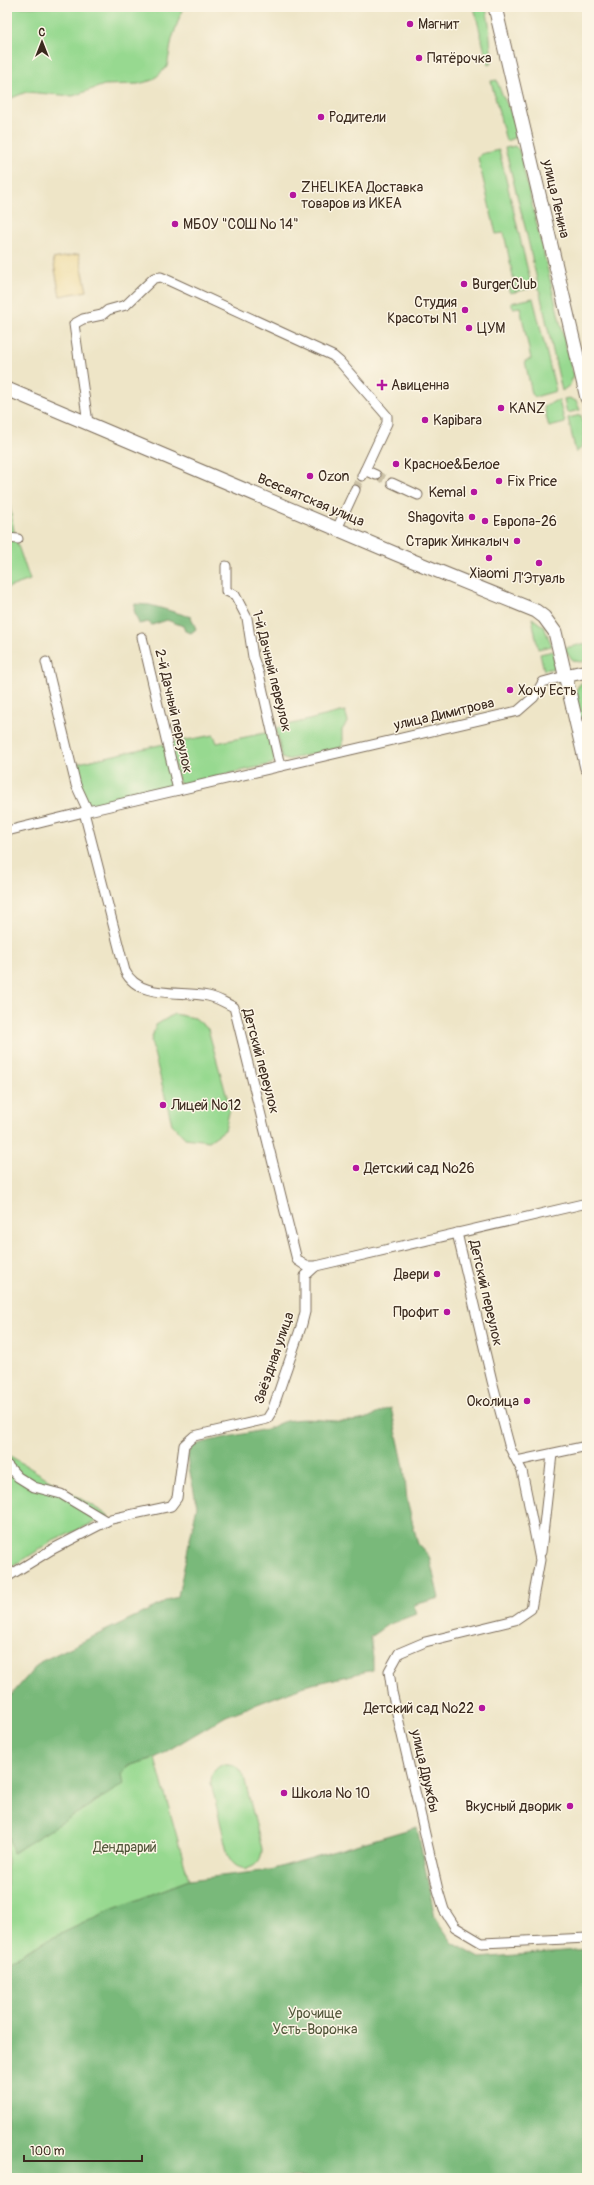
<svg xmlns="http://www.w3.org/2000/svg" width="594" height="2185" viewBox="0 0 594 2185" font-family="Pangolin,sans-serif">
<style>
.green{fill:#97d990;stroke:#698257}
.forest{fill:#79b97a;stroke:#5a724c}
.sand{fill:#eeda9e;stroke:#94825e}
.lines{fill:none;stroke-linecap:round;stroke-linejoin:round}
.street-tunnel{stroke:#cac0a5;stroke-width:9;stroke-dasharray:9 4.5;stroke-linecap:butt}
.street-casing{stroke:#7a6b59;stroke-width:11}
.secondary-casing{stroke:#7a6b59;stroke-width:15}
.street{stroke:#fff;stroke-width:9}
.secondary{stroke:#fff;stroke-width:13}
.poi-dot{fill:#b5179e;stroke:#fcf5e5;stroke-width:1.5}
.labels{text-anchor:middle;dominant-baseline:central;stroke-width:3;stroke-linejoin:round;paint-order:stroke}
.poi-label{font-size:14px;fill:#3b2a1e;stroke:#fcf5e5;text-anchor:start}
.street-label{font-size:14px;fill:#3b2a1e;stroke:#fcf5e5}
.park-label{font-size:14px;fill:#52563a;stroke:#fcf5e5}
</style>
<rect width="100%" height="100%" fill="#fcf5e5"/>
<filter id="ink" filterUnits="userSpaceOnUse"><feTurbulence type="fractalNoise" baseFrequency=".025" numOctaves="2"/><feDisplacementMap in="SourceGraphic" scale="8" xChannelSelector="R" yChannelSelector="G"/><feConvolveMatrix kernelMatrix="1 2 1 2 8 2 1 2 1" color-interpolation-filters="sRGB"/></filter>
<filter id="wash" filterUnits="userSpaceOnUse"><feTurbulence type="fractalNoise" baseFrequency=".012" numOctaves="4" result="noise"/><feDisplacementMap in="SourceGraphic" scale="16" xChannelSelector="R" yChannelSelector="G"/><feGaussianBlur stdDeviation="0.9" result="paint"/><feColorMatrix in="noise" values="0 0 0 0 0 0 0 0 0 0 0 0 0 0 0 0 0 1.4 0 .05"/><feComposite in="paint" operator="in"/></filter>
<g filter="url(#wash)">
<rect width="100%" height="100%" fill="#eee5c7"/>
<g class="green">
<polygon points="7,7 183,7 172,39 167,67 153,80 138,84 104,85 73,96 26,92 7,100"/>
<polygon points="474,7 486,7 489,24 492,63 488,65"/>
<path d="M497,80C501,99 519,117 514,138L506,141L491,81Z"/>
<polygon points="515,146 519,150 573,376 570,385 562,391 526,231 505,148"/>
<polygon points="499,150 532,288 510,293 508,288 515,286 504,233 496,234 478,158 481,154"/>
<polygon points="533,298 556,391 535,397 532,394 525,361 531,359 520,307 513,308 511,303"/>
<polygon points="569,398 576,401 580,410 567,413 564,399"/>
<polygon points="555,401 559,401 565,423 549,427 544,407"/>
<path d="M581,415C584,429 588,443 576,453L568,418Z"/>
<polygon points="7,488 15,537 30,580 7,588"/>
<polygon points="532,618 544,627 552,646 538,649"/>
<path d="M587,643V661C575,664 569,659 565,648Z"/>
<polygon points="553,651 555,668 544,670 540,654"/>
<path d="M587,680V717L580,719C578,705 569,686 587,680Z"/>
<polygon points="345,711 348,721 342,730 342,747 287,760 282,758 276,728"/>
<polygon points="270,732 276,759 272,764 183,784 179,782 169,743 214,735 217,743"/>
<polygon points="164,744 175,786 92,806 89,805 84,799 74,764"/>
<polygon points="174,1014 195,1018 208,1029 230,1108 225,1130 209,1141 185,1138 172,1124 151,1041 156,1025"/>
<polygon points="7,1454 109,1516 53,1541 7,1570"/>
<path d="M155,1758L189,1880C126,1904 66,1929 7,1962V1827L14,1853L122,1774L127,1766Z"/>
<path d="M225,1764C235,1763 241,1768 244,1777L262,1849C262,1871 236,1876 228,1855L211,1783C211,1773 215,1767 225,1764Z"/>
</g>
<g class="forest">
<polygon points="135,604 150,605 191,617 196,629 191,633 185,631 183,626 167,620 152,625 148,622 139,624 134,610"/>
<path d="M391,1408L404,1467L407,1501L418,1544L429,1556L439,1598L414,1605L416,1614L387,1625L370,1637L373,1657V1670L304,1686L226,1716L155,1758L127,1766L122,1774L124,1784L13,1853L7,1827V1700L40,1662L178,1596L197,1506L187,1458L192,1446C216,1438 242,1435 266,1429C273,1427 280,1422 286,1421C309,1416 332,1423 354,1421C368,1420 378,1412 391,1408Z"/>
<polygon points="417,1827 435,1918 453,1943 480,1958 587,1949 587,2178 29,2178 25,2175 16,2176 16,2178 7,2178 7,1962 44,1942 113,1909 189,1880 270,1870"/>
</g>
<polygon class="sand" points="79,254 87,291 60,296 53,259"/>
</g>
<g filter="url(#ink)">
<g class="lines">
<g class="street-tunnel">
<polyline points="376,475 392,483"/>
<polyline points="355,490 362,476"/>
</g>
<defs>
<g id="street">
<polyline points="88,423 74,324 83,319 102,315 108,310 126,305 154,278 161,277 333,356 340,362 387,416 387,423 365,470"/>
<polyline points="362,476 365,470 376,475"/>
<polyline points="392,483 418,495"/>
<polyline points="337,529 355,490"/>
<polyline points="7,538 18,539"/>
<polyline points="226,566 226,591 235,595 247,618 253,657 259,674 280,766"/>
<polyline points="142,637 178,790"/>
<polyline points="46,662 76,785 88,811"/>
<path d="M565,676L543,682L534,697L518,711L84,812L125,971C139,1000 181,990 208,996C218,998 225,1003 234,1007L297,1260L306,1266H316L587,1203"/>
<polyline points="7,831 84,812"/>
<polyline points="457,1233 492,1381 510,1448 522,1471 527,1495 540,1560 531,1609 515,1620 425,1642 399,1653 389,1671 392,1692 438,1890 444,1910 455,1927 482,1943 587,1938"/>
<polyline points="517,1461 587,1446"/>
<polyline points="7,1465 18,1477 34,1487 61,1494 106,1521"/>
<polyline points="541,1552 552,1454"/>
<polyline points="7,1577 51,1550 111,1519 171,1506 177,1498 184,1445 194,1436 267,1419 272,1411 302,1324 305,1312 305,1276 316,1266"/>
</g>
<g id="secondary">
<polyline points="495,7 587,398"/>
<polyline points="7,389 396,554 536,611 544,617 555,632 587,768"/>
<polyline points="565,676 587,671"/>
</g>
</defs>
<use href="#street" class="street-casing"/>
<use href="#secondary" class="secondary-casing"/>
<use href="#street" class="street"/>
<use href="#secondary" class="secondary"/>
</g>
</g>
<g class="poi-dot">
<circle cx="410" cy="24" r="4"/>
<circle cx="419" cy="58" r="4"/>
<circle cx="321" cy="117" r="4"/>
<circle cx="293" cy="195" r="4"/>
<circle cx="175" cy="224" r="4"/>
<circle cx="464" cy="284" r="4"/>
<circle cx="465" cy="310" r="4"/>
<circle cx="469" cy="328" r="4"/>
<path d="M380 379h4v4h4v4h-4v4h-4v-4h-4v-4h4z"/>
<circle cx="501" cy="408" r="4"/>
<circle cx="425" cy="420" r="4"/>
<circle cx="396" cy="464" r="4"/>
<circle cx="310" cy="476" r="4"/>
<circle cx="499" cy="481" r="4"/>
<circle cx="474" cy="492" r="4"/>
<circle cx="472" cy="517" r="4"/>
<circle cx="485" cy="521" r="4"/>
<circle cx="517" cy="541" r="4"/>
<circle cx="489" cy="558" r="4"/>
<circle cx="539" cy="563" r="4"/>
<circle cx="510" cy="690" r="4"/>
<circle cx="163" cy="1105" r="4"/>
<circle cx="356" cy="1168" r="4"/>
<circle cx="437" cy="1274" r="4"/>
<circle cx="447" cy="1312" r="4"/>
<circle cx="527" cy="1401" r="4"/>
<circle cx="482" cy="1708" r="4"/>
<circle cx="284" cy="1793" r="4"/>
<circle cx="570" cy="1806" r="4"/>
</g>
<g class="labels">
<g class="poi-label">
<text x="418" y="24">Магнит</text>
<text x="427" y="58">Пятёрочка</text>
<text x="329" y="117">Родители</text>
<text x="301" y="187">ZHELIKEA Доставка<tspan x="301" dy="16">товаров из ИКЕА</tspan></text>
<text x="183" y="224">МБОУ "СОШ № 14"</text>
<text x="472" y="284">BurgerClub</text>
<text x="457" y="302" text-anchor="end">Студия<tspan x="457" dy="16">Красоты N1</tspan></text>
<text x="477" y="328">ЦУМ</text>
<text x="391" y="385">Авиценна</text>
<text x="509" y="408">KANZ</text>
<text x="433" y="420">Kapibara</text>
<text x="404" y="464">Красное&amp;Белое</text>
<text x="318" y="476">Ozon</text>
<text x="507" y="481">Fix Price</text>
<text x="466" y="492" text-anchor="end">Kemal</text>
<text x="464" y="517" text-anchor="end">Shagovita</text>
<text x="493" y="521">Европа-26</text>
<text x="509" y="541" text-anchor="end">Старик Хинкалыч</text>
<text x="489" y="573" text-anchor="middle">Xiaomi</text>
<text x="539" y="578" text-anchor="middle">Л'Этуаль</text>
<text x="518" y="690">Хочу Есть</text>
<text x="171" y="1105">Лицей №12</text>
<text x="364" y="1168">Детский сад №26</text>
<text x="429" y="1274" text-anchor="end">Двери</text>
<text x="439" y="1312" text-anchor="end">Профит</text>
<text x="519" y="1401" text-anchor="end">Околица</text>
<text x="474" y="1708" text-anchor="end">Детский сад №22</text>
<text x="292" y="1793">Школа № 10</text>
<text x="562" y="1806" text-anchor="end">Вкусный дворик</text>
</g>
<g class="street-label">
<text transform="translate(556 199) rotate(77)">улица Ленина</text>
<text transform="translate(311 500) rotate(23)">Всесвятская улица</text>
<text transform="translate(272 671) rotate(76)">1-й Дачный переулок</text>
<text transform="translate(174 711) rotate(77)">2-й Дачный переулок</text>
<text transform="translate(444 714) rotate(-13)">улица Димитрова</text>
<text transform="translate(261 1061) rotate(75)">Детский переулок</text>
<text transform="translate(486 1293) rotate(77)">Детский переулок</text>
<text transform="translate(274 1358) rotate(-71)">Звёздная улица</text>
<text transform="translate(425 1771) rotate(77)">улица Дружбы</text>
</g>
<g class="park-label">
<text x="125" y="1847">Дендрарий</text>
<text x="315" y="2013">Урочище<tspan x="315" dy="16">Усть-Воронка</tspan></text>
</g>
</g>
<rect width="594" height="2185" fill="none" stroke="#fcf5e5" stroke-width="24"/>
<g transform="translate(42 42)" stroke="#fcf5e5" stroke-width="3" paint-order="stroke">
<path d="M0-3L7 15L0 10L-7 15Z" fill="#3b2a1e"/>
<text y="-6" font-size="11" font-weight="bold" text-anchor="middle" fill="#3b2a1e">С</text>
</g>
<path d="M24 2155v6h118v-6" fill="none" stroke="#3b2a1e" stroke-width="2"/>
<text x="30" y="2155" font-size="12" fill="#3b2a1e" stroke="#fcf5e5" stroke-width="3" paint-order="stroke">100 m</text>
</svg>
